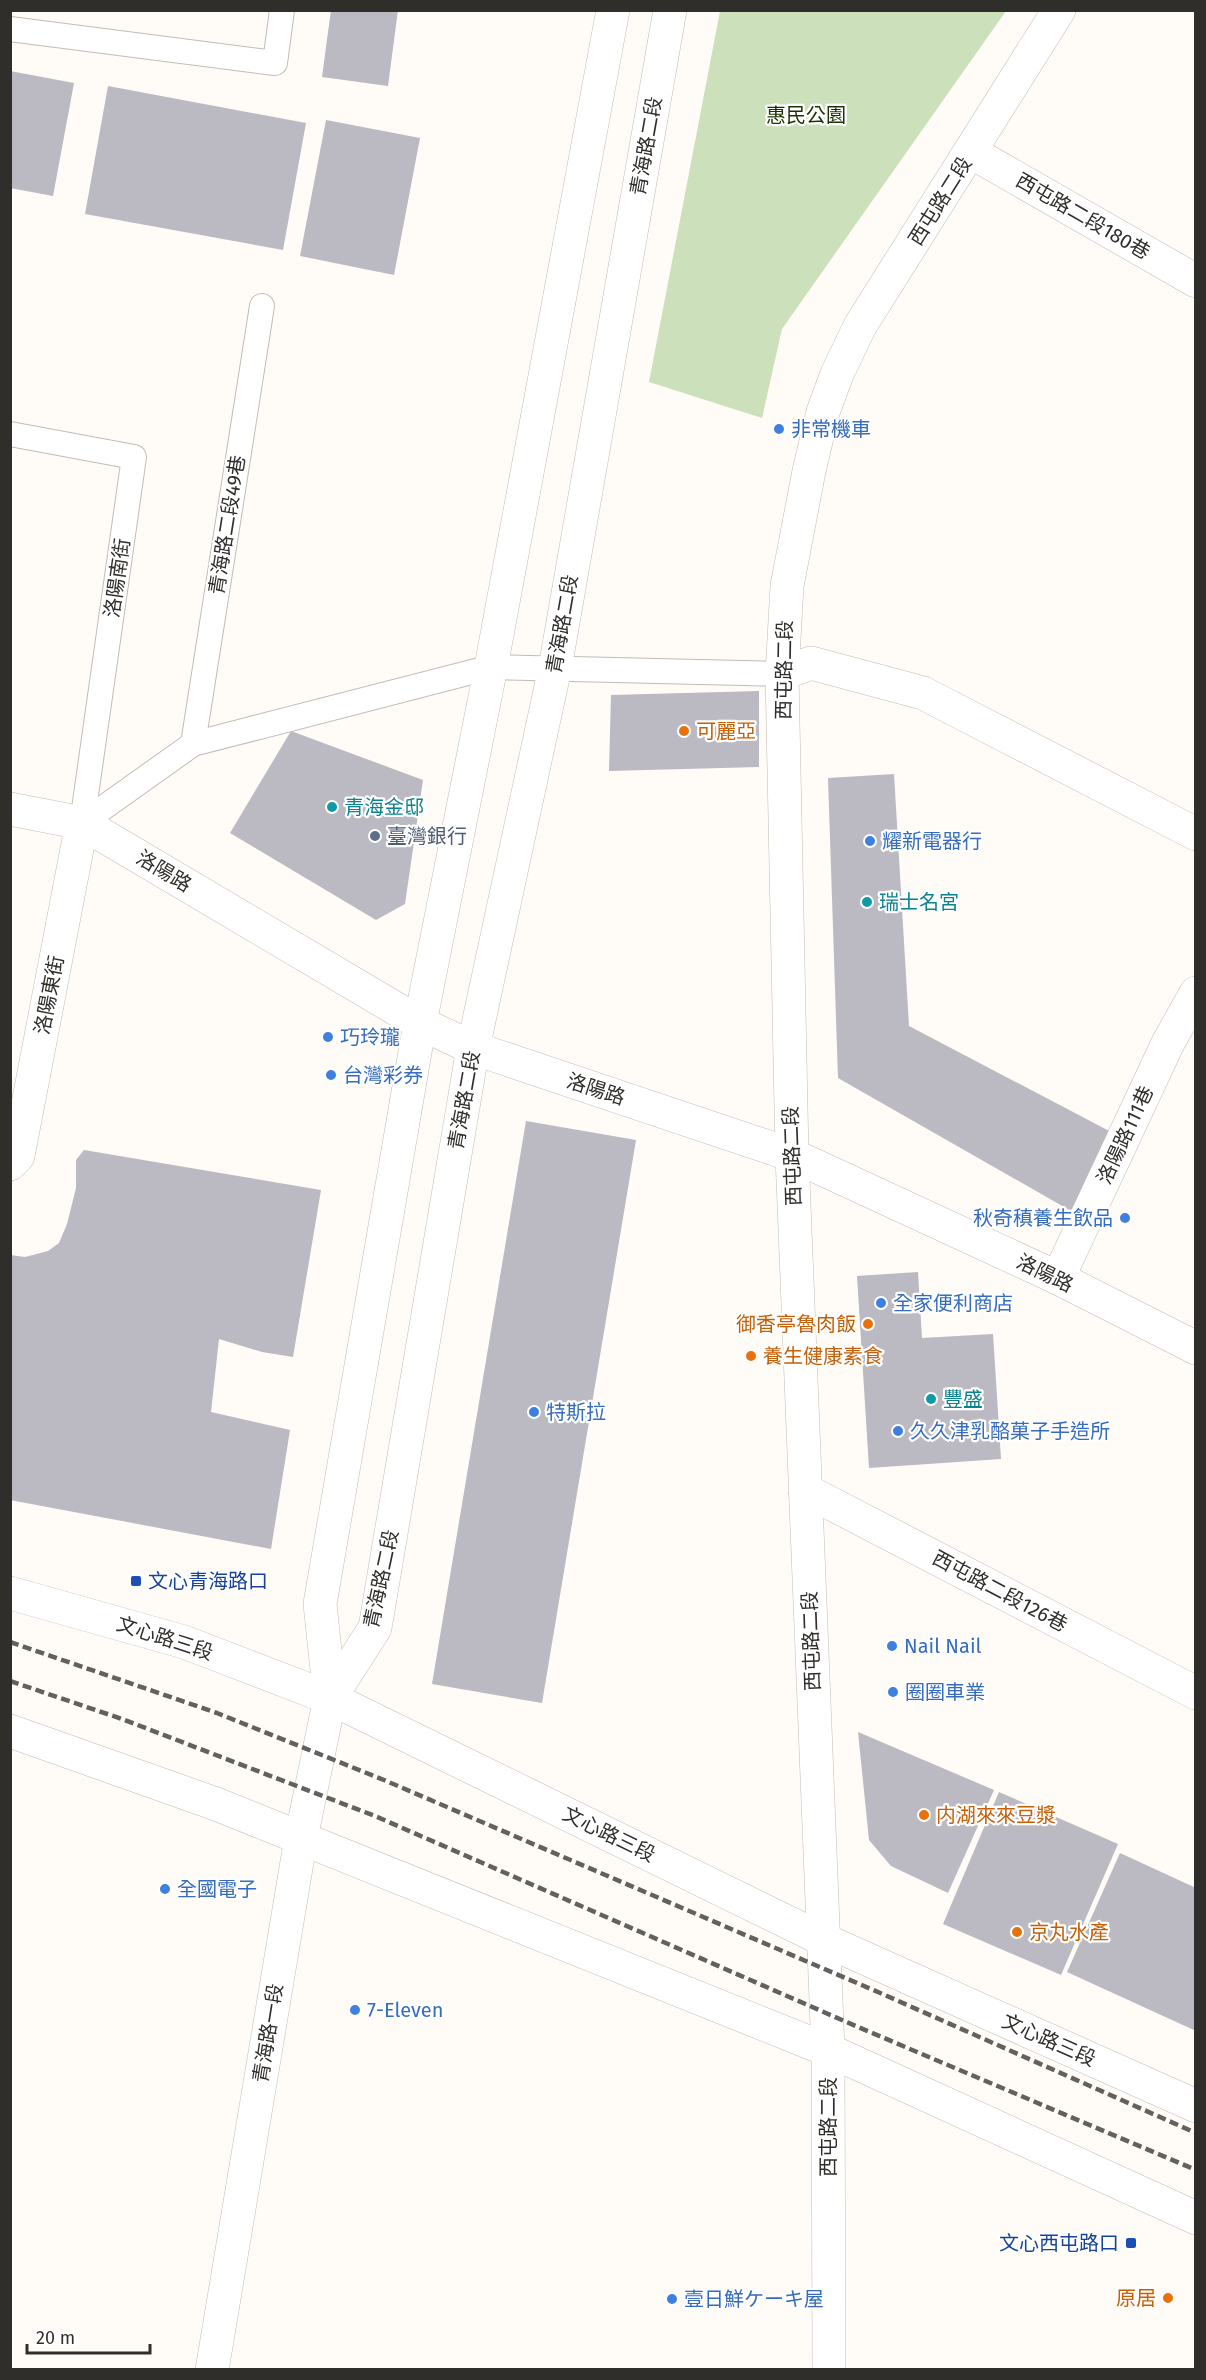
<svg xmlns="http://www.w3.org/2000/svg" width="1206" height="2380" viewBox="0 0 1206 2380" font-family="'Fira Sans','Noto Sans TC','Noto Sans JP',sans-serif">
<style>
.green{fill:#cce1bb}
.building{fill:#bbb9c1}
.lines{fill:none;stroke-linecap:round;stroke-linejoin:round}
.lane-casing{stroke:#c2bcb5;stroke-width:26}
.street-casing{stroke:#c2bcb5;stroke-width:34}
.secondary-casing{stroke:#c2bcb5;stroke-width:34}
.lane{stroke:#fff;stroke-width:24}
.street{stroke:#fff;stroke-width:33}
.secondary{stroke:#fff;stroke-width:33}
.rail{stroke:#63605d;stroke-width:4.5;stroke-dasharray:9 4.5;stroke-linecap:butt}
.shop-dot{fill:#3f7fe0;stroke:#fff;stroke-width:2}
.food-dot{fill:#e8710a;stroke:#fff;stroke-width:2}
.culture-dot{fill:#0f9aa8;stroke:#fff;stroke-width:2}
.service-dot{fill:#5c6f8a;stroke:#fff;stroke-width:2}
.transit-dot{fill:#1a4fb4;stroke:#fff;stroke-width:2}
.labels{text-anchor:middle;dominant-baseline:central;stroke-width:4.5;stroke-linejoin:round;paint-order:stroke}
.park-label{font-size:20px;fill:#1c3005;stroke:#fff}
.street-label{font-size:20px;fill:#302e2b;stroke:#fff}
.shop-label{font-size:20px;fill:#366cbe;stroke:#fff;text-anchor:start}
.food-label{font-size:20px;fill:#c56008;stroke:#fff;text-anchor:start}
.culture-label{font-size:20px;fill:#0d838f;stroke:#fff;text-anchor:start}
.service-label{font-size:20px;fill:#4e5e75;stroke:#fff;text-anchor:start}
.transit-label{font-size:20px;fill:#164399;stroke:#fff;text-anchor:start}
</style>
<rect width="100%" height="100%" fill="#fffbf7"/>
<polygon class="green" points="720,11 1006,11 782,329 762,418 649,382"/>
<g class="building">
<polygon points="331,10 398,10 388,86 322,77"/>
<polygon points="10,71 74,83 53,196 10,188"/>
<polygon points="108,86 306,123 283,250 85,214"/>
<polygon points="326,120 420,138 394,275 300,256"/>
<polygon points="759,691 759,767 609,771 611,695"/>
<polygon points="291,731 423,780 405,904 376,920 230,833"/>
<polygon points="894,774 909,1026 1113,1133 1078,1215 838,1078 828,778"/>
<polygon points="526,1121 636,1140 542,1703 432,1684"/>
<polygon points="84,1150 321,1190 293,1357 262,1352 219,1339 211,1412 290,1430 271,1549 10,1500 10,1255 25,1257 48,1251 59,1243 67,1224 76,1188 76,1160"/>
<polygon points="918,1272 922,1338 993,1334 1001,1459 869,1468 857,1276"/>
<polygon points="858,1732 994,1790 948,1893 891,1866 869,1840"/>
<polygon points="999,1792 1118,1844 1061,1975 943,1924"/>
<polygon points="1120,1853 1196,1888 1196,2031 1067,1972"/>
</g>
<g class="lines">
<defs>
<g id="lane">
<polyline points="10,29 275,63 282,10"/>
<polyline points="10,434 134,457 82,823"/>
<polyline points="193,744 262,306"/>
<polyline points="82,823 193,744 491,667 782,674"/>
</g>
<g id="street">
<polyline points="971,152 1196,281"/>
<polyline points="782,674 811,663 923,693 1196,834"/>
<polyline points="10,809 82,823 420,1023 473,1048 792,1155 1058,1278 1196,1348"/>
<polyline points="10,1164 18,1156 82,823"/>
<polyline points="1058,1278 1168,1043 1196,993"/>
<polyline points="805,1490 1196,1693"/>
</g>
<g id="secondary">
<polyline points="10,1593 184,1642 330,1698 822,1939 1196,2106"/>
<polyline points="330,1698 375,1628 473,1048 555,668 670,10"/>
<polyline points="10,1731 216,1804 828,2050 1196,2218"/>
<polyline points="212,2370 301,1838 330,1698 320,1604 420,1023 491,667 613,10"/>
<polyline points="829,2370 828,2050 792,1155 782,674 787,586 809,471 823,412 837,374 860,326 1059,10"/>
</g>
</defs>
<use href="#lane" class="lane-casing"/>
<use href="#street" class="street-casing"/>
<use href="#secondary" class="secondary-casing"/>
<use href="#lane" class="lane"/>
<use href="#street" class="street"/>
<use href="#secondary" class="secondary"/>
<g class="rail">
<polyline points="10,1642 217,1713 384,1780 878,1992 1196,2133"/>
<polyline points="10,1681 122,1719 375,1816 858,2027 1196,2170"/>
</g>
</g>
<g class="shop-dot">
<circle cx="779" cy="429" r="6"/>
<circle cx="870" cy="841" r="6"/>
<circle cx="328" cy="1037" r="6"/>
<circle cx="331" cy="1075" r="6"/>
<circle cx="1125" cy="1218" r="6"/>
<circle cx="881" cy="1303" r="6"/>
<circle cx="534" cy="1412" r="6"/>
<circle cx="898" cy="1431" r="6"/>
<circle cx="892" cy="1646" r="6"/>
<circle cx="893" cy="1692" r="6"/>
<circle cx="165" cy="1889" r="6"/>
<circle cx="355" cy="2010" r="6"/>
<circle cx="672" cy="2299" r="6"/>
</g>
<g class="food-dot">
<circle cx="684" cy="731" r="6"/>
<circle cx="868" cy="1324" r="6"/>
<circle cx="751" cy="1356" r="6"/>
<circle cx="924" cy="1815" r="6"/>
<circle cx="1017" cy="1932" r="6"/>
<circle cx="1168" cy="2298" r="6"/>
</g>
<g class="culture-dot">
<circle cx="332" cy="807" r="6"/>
<circle cx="867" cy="902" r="6"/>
<circle cx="931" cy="1399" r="6"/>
</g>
<circle class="service-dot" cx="375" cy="836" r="6"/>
<g class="transit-dot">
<rect x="130" y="1575" width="12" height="12" rx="3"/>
<rect x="1125" y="2237" width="12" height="12" rx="3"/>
</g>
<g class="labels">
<g class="park-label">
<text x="806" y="115">惠民公園</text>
</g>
<g class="street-label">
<text transform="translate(646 146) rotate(-80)">青海路二段</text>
<text transform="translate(940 201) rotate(-58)">西屯路二段</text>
<text transform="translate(1083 216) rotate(30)">西屯路二段180巷</text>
<text transform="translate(227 525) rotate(-81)">青海路二段49巷</text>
<text transform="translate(117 578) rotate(-82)">洛陽南街</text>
<text transform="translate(562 624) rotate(-80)">青海路二段</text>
<text transform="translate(784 670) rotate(-89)">西屯路二段</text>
<text transform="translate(164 871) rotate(31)">洛陽路</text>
<text transform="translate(49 995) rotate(-79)">洛陽東街</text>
<text transform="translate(596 1089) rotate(18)">洛陽路</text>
<text transform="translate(464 1100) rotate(-80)">青海路二段</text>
<text transform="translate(1125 1135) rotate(-65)">洛陽路111巷</text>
<text transform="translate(792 1156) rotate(-92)">西屯路二段</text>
<text transform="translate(1045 1273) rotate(26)">洛陽路</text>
<text transform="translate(381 1579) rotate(-78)">青海路二段</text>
<text transform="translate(1000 1591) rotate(28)">西屯路二段126巷</text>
<text transform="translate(165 1638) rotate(18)">文心路三段</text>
<text transform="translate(811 1641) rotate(-92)">西屯路二段</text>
<text transform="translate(609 1834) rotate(26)">文心路三段</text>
<text transform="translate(268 2033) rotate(-81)">青海路一段</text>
<text transform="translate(1049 2040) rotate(24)">文心路三段</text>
<text transform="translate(828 2127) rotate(-90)">西屯路二段</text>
</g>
<g class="shop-label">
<text x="791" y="429">非常機車</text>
<text x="882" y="841">耀新電器行</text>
<text x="340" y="1037">巧玲瓏</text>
<text x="343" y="1075">台灣彩券</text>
<text x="1113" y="1218" text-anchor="end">秋奇稹養生飲品</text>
<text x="893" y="1303">全家便利商店</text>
<text x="546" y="1412">特斯拉</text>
<text x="910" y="1431">久久津乳酪菓子手造所</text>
<text x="904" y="1646">Nail Nail</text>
<text x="905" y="1692">圈圈車業</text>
<text x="177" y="1889">全國電子</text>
<text x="367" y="2010">7-Eleven</text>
<text x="684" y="2299">壹日鮮ケーキ屋</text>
</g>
<g class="food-label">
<text x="696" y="731">可麗亞</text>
<text x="856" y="1324" text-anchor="end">御香亭魯肉飯</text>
<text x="763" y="1356">養生健康素食</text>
<text x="936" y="1815">内湖來來豆漿</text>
<text x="1029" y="1932">京丸水產</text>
<text x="1156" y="2298" text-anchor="end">原居</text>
</g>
<g class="culture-label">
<text x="344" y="807">青海金邸</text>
<text x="879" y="902">瑞士名宮</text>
<text x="943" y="1399">豐盛</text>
</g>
<g class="service-label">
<text x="387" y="836">臺灣銀行</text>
</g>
<g class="transit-label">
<text x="148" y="1581">文心青海路口</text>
<text x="1119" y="2243" text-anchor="end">文心西屯路口</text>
</g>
</g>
<rect width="1206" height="2380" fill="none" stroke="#302e2b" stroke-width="24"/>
<path d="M27 2344v9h123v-9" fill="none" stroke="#302e2b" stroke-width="3"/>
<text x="36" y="2344" font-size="18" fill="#302e2b" stroke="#ffffff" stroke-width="4.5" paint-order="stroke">20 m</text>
</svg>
